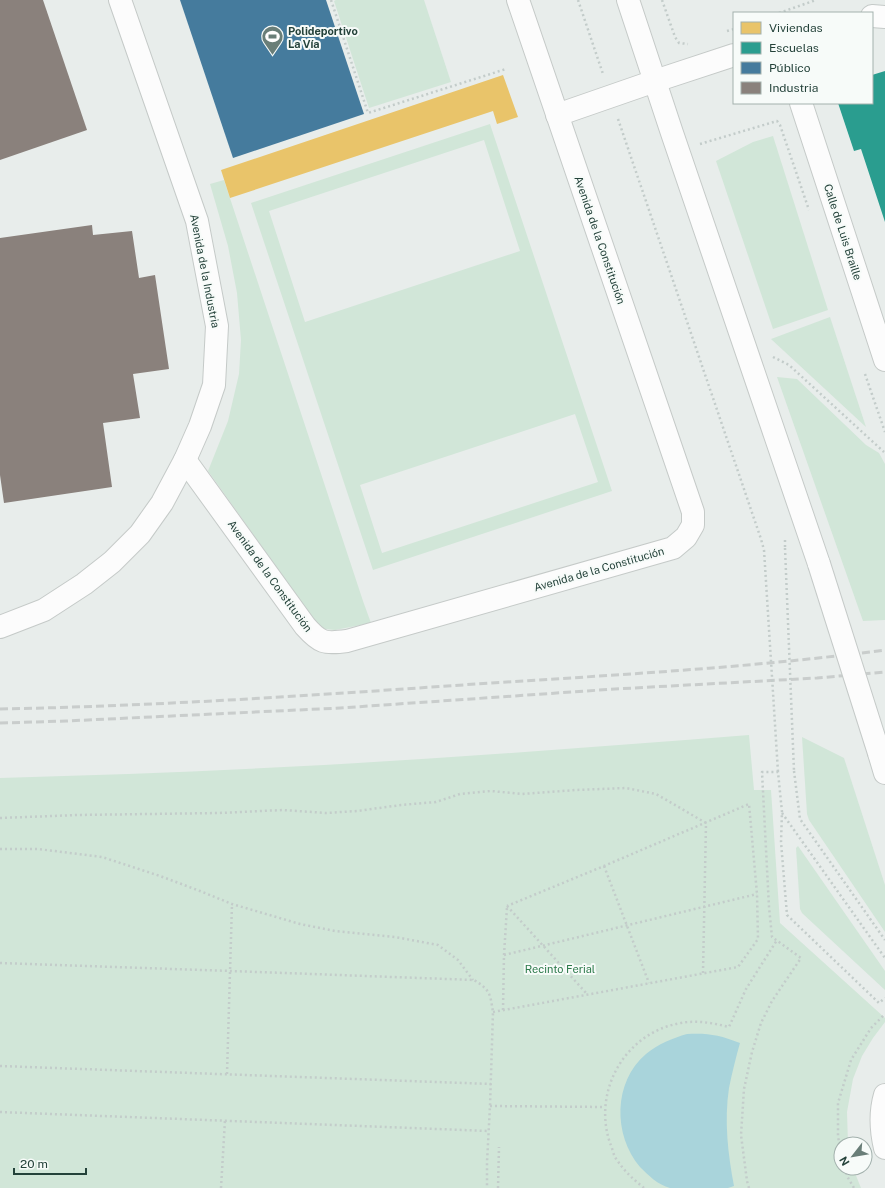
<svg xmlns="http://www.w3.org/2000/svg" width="885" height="1188" viewBox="0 0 885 1188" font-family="'Public Sans',sans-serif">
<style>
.green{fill:#d1e6d8;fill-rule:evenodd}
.water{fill:#a9d4db}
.homes{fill:#e9c46a}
.schools{fill:#2a9d8f}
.public{fill:#457b9d}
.industry{fill:#8a817c}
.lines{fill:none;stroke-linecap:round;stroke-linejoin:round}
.minor-casing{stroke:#c5cac8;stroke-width:24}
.path{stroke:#c3ccca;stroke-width:2.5;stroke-dasharray:2 3;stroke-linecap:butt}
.minor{stroke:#fcfcfc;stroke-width:22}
.rail{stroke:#c9cdcc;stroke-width:3;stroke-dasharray:8 4;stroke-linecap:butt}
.minor-bridge-casing{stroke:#c5cac8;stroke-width:24;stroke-linecap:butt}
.path-bridge{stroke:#c3ccca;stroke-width:2.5;stroke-dasharray:2 3;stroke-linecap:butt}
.minor-bridge{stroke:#fcfcfc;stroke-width:22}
.labels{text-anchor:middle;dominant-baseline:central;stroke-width:4;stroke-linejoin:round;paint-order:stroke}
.poi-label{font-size:11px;font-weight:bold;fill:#24423a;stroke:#f7fbf9;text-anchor:start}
.street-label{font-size:11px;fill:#24423a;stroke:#f7fbf9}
.park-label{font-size:11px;fill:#2d7a4b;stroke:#f7fbf9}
</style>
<rect width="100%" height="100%" fill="#e8edeb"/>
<g class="green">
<polygon points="336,0 424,0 451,82 369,108 334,1"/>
<path d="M490,124L612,491L373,570L251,203ZM484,140L520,251L305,322L269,211ZM575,414L598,482L382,553L360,485Z"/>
<polygon points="773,136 828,310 773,329 716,161 753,142"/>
<polygon points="224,180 363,601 371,623 335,630 325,629 318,625 208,471 228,421 239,374 241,340 237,293 228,246 210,184"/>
<polygon points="830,317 866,427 771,339"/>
<polygon points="777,377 797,379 866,445 879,453 885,464 885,620 863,621"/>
<path d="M749,735L754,790H771L780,923L885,1018V1022L873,1038L862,1056L853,1079L847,1112L848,1144H841V1168H853L861,1188H0V778C108,775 216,771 324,765C466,757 608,746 749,735Z"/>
<polygon points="802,737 844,758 885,885 885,932 809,820 807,814"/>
<polygon points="798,846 885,971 885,990 802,913 800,909 796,848"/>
</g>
<path class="water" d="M687,1034C709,1033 719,1035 740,1043C736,1057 732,1073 729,1088C724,1121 728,1154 734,1186L728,1188C715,1188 701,1188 688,1188C682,1188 675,1188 670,1188C658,1185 648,1175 640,1167C613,1135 613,1082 646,1054C658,1044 673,1038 687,1034Z"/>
<polygon class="homes" points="503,75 518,117 497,124 493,111 230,198 221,170"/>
<polygon class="schools" points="885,71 885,222 861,149 854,151 838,103 872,103 872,75"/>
<polygon class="public" points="180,0 326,0 364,114 233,158"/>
<g class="industry">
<polygon points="0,0 43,0 87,130 0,160"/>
<polygon points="92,225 93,235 132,231 139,278 155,275 169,369 133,374 140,418 103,423 112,487 4,503 0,475 0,238"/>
</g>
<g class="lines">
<defs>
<g id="minor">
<polyline points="628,0 672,133 819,564"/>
<polyline points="872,16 885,17"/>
<polyline points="801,103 885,360"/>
<polyline points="557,115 655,81 734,55"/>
<path d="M185,460L305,626C320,643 324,644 347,641L673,548L686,537L693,525V512L518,0"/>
<polyline points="0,627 44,610 84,584 112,562 140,534 162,503 185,460 200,426 214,385 217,326 197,221 120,0"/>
<polyline points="879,753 885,773"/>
<path d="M885,1095C880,1112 881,1131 885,1148"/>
</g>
</defs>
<use href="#minor" class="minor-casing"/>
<g class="path">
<polyline points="331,0 368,113 506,69"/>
<polyline points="578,0 603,74"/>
<polyline points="662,0 675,37 679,43 688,44"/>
<polyline points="779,13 816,0"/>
<polyline points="727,31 734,29"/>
<polyline points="618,119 761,539 764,550"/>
<polyline points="700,144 777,121 780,125 809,210"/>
<polyline points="773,357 789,365 884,452"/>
<polyline points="865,374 885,432"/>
<polyline points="785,540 785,548"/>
<polyline points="794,771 800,819 885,940"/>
<polyline points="782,813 885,958"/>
<polyline points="0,818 78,815 219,813 283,810 326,813 357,811 401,805 436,802 460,794 491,791 522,794 576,790 626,788 656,794 706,823 703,973"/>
<polyline points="0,849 38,849 102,857 160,876 200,891 232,904 300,924 335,931 395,937 438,945 458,960 473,980"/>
<polyline points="604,866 649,983"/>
<polyline points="507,906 587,994"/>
<polyline points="504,955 757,894"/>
<path d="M0,963L231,971L474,980C490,990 490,993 493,1012L490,1106L487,1162V1188"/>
<polyline points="503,1010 504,955 507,907"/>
<polyline points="493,1012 738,967 758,939 757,894 749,804 604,866 507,906"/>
<polyline points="0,1066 491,1084"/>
<polyline points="227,1074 232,904"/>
<polyline points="490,1106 605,1107"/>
<polyline points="0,1112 489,1131"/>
<polyline points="841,1150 838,1137 838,1103 851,1060 871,1028 885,1014"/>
<polyline points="845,1168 847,1176 854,1188"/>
<polyline points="221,1188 225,1120"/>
<polyline points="498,1188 499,1147"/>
<path d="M644,1188C633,1179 623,1170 615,1157C613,1153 612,1147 610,1143C592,1090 626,1032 681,1023C697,1020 713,1023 729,1027L746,989L777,940"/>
<polyline points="749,1188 747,1181 741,1135 744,1089 752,1052 761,1023 772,1001 801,958 772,937 769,907 762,772 778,772 782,812 781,842 787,915 879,1003 885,998"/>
</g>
<use href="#minor" class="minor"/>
<g class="rail">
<path d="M0,709C159,706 318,695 476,684C613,675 749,668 885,650"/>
<polyline points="0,723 66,721 340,708 615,689 817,678 885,672"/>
</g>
<defs>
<polyline id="minor-bridge" points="819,564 879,753"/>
</defs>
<use href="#minor-bridge" class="minor-bridge-casing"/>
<g class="path-bridge">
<polyline points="785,548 794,771"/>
<polyline points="764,550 778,772"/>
</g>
<use href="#minor-bridge" class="minor-bridge"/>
</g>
<defs>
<symbol id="stadium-pin" viewBox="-11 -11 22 30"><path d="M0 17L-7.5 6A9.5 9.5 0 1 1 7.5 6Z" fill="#697e78" stroke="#f7fbf9"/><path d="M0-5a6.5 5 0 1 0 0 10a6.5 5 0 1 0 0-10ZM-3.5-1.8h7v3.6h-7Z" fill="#fff"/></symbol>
</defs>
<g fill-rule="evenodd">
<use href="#stadium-pin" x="260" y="24" width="25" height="34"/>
</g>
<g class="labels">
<g class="poi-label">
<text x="288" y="31">Polideportivo<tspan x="288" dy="13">La Vía</tspan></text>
</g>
<g class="street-label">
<text transform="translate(843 232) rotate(72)">Calle de Luis Braille</text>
<text transform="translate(600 240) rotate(71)">Avenida de la Constitución</text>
<text transform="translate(205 271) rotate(79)">Avenida de la Industria</text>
<text transform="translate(599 569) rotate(-16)">Avenida de la Constitución</text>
<text transform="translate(270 576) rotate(54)">Avenida de la Constitución</text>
</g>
<g class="park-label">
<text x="560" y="969">Recinto Ferial</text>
</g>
</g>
<rect x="733" y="12" width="140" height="92" fill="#f7fbf9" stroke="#a3b1ad"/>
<rect x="741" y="22" width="20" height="12" fill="#e9c46a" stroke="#a3b1ad"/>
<text x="769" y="32" font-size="12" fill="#24423a">Viviendas</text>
<rect x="741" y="42" width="20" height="12" fill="#2a9d8f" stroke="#a3b1ad"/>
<text x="769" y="52" font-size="12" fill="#24423a">Escuelas</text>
<rect x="741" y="62" width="20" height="12" fill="#457b9d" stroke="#a3b1ad"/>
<text x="769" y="72" font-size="12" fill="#24423a">Público</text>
<rect x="741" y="82" width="20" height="12" fill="#8a817c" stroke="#a3b1ad"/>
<text x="769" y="92" font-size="12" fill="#24423a">Industria</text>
<g transform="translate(853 1156) rotate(239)"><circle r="19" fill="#f7fbf9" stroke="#a3b1ad"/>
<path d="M0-3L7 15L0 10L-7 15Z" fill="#697e78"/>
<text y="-6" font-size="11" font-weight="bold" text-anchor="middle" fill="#24423a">N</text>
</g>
<path d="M14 1168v6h72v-6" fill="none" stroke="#24423a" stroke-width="2"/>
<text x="20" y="1168" font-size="12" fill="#24423a" stroke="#f7fbf9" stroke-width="3" paint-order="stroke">20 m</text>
</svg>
